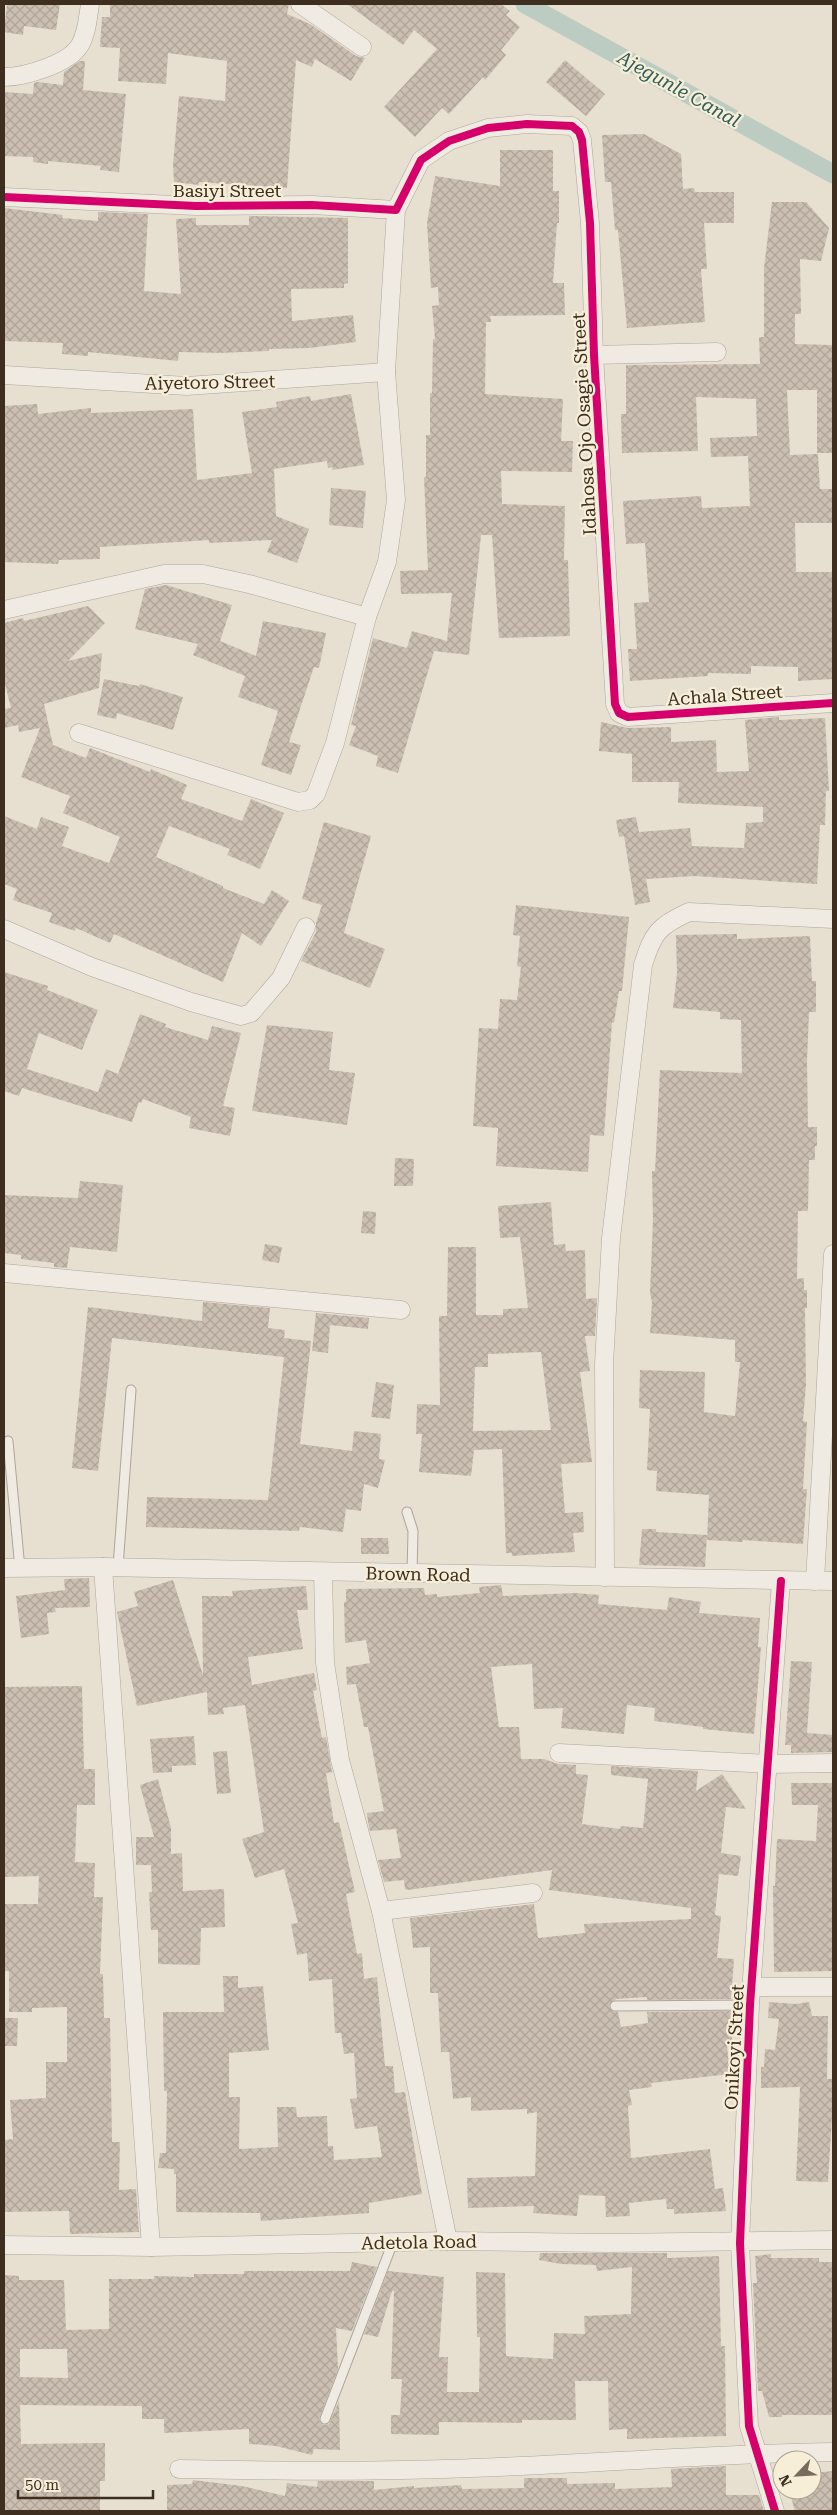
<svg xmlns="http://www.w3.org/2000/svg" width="837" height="2515" viewBox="0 0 837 2515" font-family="'Roboto Serif',serif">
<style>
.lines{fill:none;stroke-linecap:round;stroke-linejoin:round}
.canal{stroke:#bcccc2;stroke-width:19}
.building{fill:url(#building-cross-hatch);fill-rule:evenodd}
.service-casing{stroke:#ada599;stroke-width:11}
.minor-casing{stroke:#ada599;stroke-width:19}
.service{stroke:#efebe3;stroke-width:9}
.minor{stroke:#efebe3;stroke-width:18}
.cycleway-casing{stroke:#f7eed8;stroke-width:11}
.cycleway{stroke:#d6006c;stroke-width:8}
.labels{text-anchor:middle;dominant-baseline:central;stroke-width:4.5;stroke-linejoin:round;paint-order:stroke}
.street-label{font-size:18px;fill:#3d2e20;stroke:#f7eed8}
.water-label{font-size:19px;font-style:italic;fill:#2f5d5a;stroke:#f7eed8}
</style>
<defs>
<pattern id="building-cross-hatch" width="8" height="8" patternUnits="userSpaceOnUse" patternTransform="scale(1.25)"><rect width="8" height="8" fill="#cbbfb2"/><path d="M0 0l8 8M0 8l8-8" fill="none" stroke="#afa499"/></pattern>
</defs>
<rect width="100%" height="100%" fill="#e7e0d1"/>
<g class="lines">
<polyline class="canal" points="525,4 833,174"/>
</g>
<g class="building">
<polygon points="7,4 60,4 56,30 24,26 23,35 4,32"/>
<polygon points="110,4 289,4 287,14 310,24 356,56 365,58 351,81 315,59 312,67 296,60 287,188 199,182 199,185 174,182 173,165 179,96 225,101 227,61 168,53 166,84 118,81 120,48 100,47 102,17 110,17"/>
<polygon points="347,4 501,4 510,11 506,15 520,27 501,50 506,55 485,80 483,77 449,114 442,108 415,137 384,107 437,49 414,30 403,45"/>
<polygon points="565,60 605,94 586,116 546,82"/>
<polygon points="80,61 85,61 83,90 126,94 119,172 100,170 101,166 48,161 48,164 33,162 33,157 4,156 4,92 33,94 34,83 37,82 63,85 64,72"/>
<polygon points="644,134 681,154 683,189 694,188 695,192 734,192 734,223 704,223 707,269 701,269 705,322 627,328 618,230 615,230 611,182 605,182 602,135"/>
<polygon points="500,150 553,150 553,191 559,191 559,223 557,223 553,283 564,283 565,315 490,316 491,322 486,322 485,394 563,399 561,441 573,441 572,472 501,471 502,504 565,506 564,560 568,560 570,636 499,638 492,535 481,535 469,655 434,651 398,773 376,766 378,756 349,745 356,726 351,725 373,638 407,648 412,631 447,641 452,593 401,594 400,571 428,570 424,477 426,477 426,435 430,435 430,393 432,393 433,339 435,339 432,306 439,305 438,287 431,288 427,223 435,176 500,186"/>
<polygon points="772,202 806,202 829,228 821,261 800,259 801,314 795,314 795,344 833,345 833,453 817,453 817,390 787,390 790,455 818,454 820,489 833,489 833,523 795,523 796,572 833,572 833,679 798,681 798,667 751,666 751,674 708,673 708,676 630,681 628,649 637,649 634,603 649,602 645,543 626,544 623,501 701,496 702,508 750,506 748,456 711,457 710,438 757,436 756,399 696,397 698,451 622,453 621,414 626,414 626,365 760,364 759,337 764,337 764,268"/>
<polygon points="4,208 63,215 62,218 98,221 98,212 148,214 144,291 181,294 176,219 196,218 196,225 249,225 249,216 348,218 348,283 344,284 344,288 291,289 292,321 353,315 356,342 309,348 269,349 269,351 220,353 179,352 178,361 88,352 88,356 62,354 63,343 4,341"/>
<polygon points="351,394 364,465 332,470 333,467 328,468 327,461 274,469 276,516 309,529 297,563 267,552 272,540 209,543 209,540 100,547 100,559 59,560 58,564 4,562 4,406 37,404 38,414 91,408 91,413 193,409 197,480 252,473 242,412 277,407 276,402 310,396 311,401"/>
<polygon points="331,488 366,491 363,528 329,525"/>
<polygon points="166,585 232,605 220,641 256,656 263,621 326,633 319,668 314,667 289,742 301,745 291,775 261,765 278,711 238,697 245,676 193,655 198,644 135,629 145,589"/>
<polygon points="88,606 105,623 68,661 102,653 99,688 44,704 53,745 86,758 90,748 150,772 151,769 187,785 181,799 242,821 251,799 284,813 260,869 227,855 230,849 169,826 156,857 223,886 223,888 264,904 272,890 289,901 261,946 242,933 223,982 114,934 110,943 76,928 75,931 49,922 52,913 13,900 17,889 4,884 4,816 37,829 41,817 69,827 62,846 109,863 120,837 63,813 70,796 21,777 40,728 19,732 18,725 4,728 4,709 11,708 4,680 4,623 23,618 24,621"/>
<polygon points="104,679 139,686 140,684 183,697 173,730 117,713 116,719 97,715"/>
<polygon points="779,717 779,720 825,718 829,791 826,791 825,825 820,825 817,884 695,876 646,879 650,902 635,905 624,836 619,837 616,820 636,817 639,832 690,828 692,846 744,848 746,823 763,822 763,807 678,803 679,782 632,782 632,754 599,751 601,722 628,728 671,727 671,742 716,740 717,772 749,771 745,720"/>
<polygon points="324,822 371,836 344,933 385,949 370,988 301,961 316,932 316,923 322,905 302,899"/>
<polygon points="516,905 629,917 622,991 619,991 614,1023 612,1022 604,1136 590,1135 588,1172 496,1166 498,1128 473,1126 479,1028 498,1029 500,999 517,1000 521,967 517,966 520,936 513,935"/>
<polygon points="737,934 737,939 810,936 812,981 816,981 816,1012 809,1012 807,1061 808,1127 817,1127 817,1146 815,1146 815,1160 809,1160 808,1211 798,1211 797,1279 804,1278 804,1290 807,1290 807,1308 805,1308 806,1384 803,1421 807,1422 803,1489 807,1489 803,1544 743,1540 742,1542 707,1540 709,1495 656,1491 657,1471 647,1470 650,1409 639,1408 640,1370 705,1372 704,1412 735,1416 740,1362 735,1362 735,1340 650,1333 652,1302 650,1293 653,1220 652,1171 655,1171 660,1070 742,1073 741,1020 720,1019 720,1012 673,1008 677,973 676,935"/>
<polygon points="4,972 48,986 47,990 98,1010 82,1050 39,1033 27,1069 98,1092 106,1069 118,1074 140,1014 166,1024 165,1027 208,1040 212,1026 241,1033 223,1106 235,1108 230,1136 189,1128 191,1117 143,1099 141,1103 139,1102 132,1122 22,1088 19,1096 4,1091"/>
<polygon points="267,1025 333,1032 329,1070 355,1073 347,1125 252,1111"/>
<polygon points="395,1158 414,1159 413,1186 394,1186"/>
<polygon points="80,1181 123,1185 117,1252 70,1247 67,1268 54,1267 54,1263 21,1259 21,1255 4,1253 4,1195 78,1198"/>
<path d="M551,1202L554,1245L565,1244L566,1251L585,1250L586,1299L597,1298L595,1336H585L590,1371L580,1372L592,1462L561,1464L565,1513L583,1512L584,1532L573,1533L575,1552L512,1556V1553H506L502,1449L474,1450L471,1476L419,1472L422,1434H416L417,1404L440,1405L439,1316H447L448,1247H476V1315H503V1309L528,1308L520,1237L500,1238L498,1206ZM541,1352L551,1430L473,1431L475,1367H488V1354Z"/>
<polygon points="363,1211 376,1212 375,1234 361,1233"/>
<polygon points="265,1244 282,1247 279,1263 262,1260"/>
<polygon points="203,1302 270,1308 268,1328 285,1330 284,1338 311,1341 300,1444 352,1451 354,1431 381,1434 379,1459 385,1460 378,1488 364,1484 361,1511 346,1509 343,1532 300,1527 299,1531 146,1527 147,1497 268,1500 284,1357 112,1338 98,1471 72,1468 88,1307 202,1321"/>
<polygon points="316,1313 369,1318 368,1329 330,1325 328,1353 312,1351"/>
<polygon points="376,1382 394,1385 390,1419 371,1417"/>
<polygon points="642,1529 656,1529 656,1532 707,1535 705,1567 639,1565"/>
<polygon points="361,1538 388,1538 389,1554 361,1554"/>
<polygon points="89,1578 90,1607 55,1608 56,1612 47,1613 49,1634 21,1638 16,1596 65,1590 64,1579"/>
<polygon points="173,1580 203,1675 202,1596 233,1596 232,1591 306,1586 308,1610 297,1610 303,1649 248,1657 252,1685 314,1673 317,1690 313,1691 322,1738 326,1737 332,1772 326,1773 334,1823 339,1822 355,1892 346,1894 357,1954 362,1953 364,1979 377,1977 385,2066 393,2066 395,2093 405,2092 422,2194 369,2203 369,2213 261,2221 260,2213 176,2212 176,2174 174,2174 174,2169 158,2168 160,2153 166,2153 167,2091 164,2091 163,2012 224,2012 223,1976 238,1976 238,1988 263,1986 269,2050 229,2053 229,2097 240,2097 239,2149 278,2147 277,2107 296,2107 297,2117 327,2116 328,2146 333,2146 334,2160 382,2157 377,2126 355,2129 350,2099 357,2098 354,2053 344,2054 341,2033 335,2033 332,1979 309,1981 307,1953 297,1955 291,1924 298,1923 284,1869 255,1878 242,1839 264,1832 245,1705 223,1708 224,1714 208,1715 207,1692 137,1706 117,1612 138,1606 134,1592"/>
<polygon points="501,1585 503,1596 575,1593 599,1595 598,1604 667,1610 669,1597 701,1602 699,1613 760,1618 758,1647 761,1647 754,1734 703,1729 703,1727 654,1721 655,1708 627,1705 624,1734 561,1728 563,1708 534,1709 532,1664 491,1667 499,1727 519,1727 521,1759 544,1759 558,1764 576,1765 576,1774 588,1775 582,1824 620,1829 621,1826 643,1828 648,1779 611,1775 611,1766 698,1771 696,1791 722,1774 746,1809 726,1807 721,1853 741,1856 738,1876 719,1874 715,1915 721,1916 717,1958 734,1959 731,1999 647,2000 647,1997 616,1999 609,2006 612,2011 618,2012 621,2027 648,2023 647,2012 731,2011 732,2045 727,2046 730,2074 651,2083 652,2087 629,2090 632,2105 628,2106 631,2158 710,2149 715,2189 723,2188 726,2211 674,2214 674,2209 667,2209 666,2199 629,2203 630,2216 606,2217 605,2196 579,2195 577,2216 533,2213 534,2206 468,2208 467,2178 535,2176 537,2112 527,2114 527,2109 471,2111 471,2097 453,2099 449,2052 441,2052 438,1993 430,1993 430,1947 413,1948 410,1918 534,1904 538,1938 585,1933 584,1924 691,1919 691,1908 549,1890 552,1870 408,1890 405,1889 404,1880 384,1882 378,1860 401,1858 396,1829 370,1831 368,1822 367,1813 384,1811 368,1727 364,1727 356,1684 347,1685 346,1667 370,1663 366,1640 345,1643 344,1602 346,1602 346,1589 424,1588 425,1595 437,1594 437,1597 480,1593 479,1587"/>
<polygon points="791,1661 812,1662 807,1733 833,1735 833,1752 791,1753 791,1745 785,1745"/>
<polygon points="82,1686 84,1769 95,1769 95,1805 77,1805 75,1862 95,1863 94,1897 103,1897 100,1974 103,1974 104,2018 110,2018 112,2142 120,2142 119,2190 136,2189 139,2232 70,2234 69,2211 4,2212 4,2140 13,2139 10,2100 46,2098 46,2062 67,2062 67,2007 32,2008 32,2012 9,2012 9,1971 4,1971 4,1904 38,1904 39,1876 4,1877 4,1687"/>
<polygon points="194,1736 196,1765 172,1766 172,1772 153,1773 150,1739"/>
<polygon points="227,1751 231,1793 217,1794 213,1752"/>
<polygon points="158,1779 171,1828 171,1854 182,1853 183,1891 224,1889 225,1927 201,1928 200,1965 158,1964 158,1930 151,1930 149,1892 152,1892 151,1865 136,1865 136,1837 154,1837 140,1785"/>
<polygon points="791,1783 833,1783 833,1971 774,1972 773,1886 775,1886 777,1839 816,1841 818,1805 792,1805"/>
<polygon points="769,2002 796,2004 809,2002 812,2016 828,2016 827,2079 833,2079 833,2100 828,2182 796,2181 800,2087 761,2088 761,2067 764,2067 765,2049 775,2050 779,2019 768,2018"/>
<polygon points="4,2018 18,2018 17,2046 4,2046"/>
<polygon points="540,2253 667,2253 667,2258 719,2256 721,2346 725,2346 726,2436 627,2439 627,2429 609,2430 608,2381 575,2381 576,2420 522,2420 522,2423 439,2422 439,2435 391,2434 391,2415 400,2415 402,2379 391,2379 394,2291 392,2291 378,2337 364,2334 388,2271 444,2277 439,2357 448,2357 447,2392 479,2392 480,2337 477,2337 476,2272 505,2273 506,2356 553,2359 554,2333 585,2334 584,2316 631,2314 632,2267 597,2271 596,2265 561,2264 539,2260"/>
<polygon points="771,2254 771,2258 819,2258 819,2262 833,2262 833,2415 782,2415 782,2417 769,2417 762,2391 758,2391 753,2283 757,2283 755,2256"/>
<path d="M352,2262L377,2267L352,2331L336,2328L338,2369L319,2419L323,2425L329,2424L339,2401L340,2450L314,2449L312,2455L276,2446L249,2444V2429L164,2433V2419H142V2406L20,2405L21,2444L105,2443V2481H100V2511H4V2275L19,2276V2280H64L66,2330L109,2329V2279H154V2276L194,2277V2274H244V2271H350ZM20,2349H67L68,2378L20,2377Z"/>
<polygon points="726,2466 726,2495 759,2495 764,2511 167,2511 167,2485 192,2484 193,2480 242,2486 285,2496 287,2483 317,2487 318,2481 374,2481 374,2490 414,2486 414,2488 461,2485 462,2489 524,2488 524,2478 567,2478 567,2484 615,2483 615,2489 672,2487 671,2469"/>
<polygon points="833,2471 833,2511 795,2511 789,2490 812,2490 812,2473"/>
</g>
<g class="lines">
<defs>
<g id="service">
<polyline points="8,1441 20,1569"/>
<polyline points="407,1512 413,1531 412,1574"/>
<polyline points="118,1567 131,1390"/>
<polyline points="615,2006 750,2005"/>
<polyline points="325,2419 393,2242"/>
</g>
<g id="minor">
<polyline points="300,4 362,47"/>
<path d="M4,77C24,77 69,64 80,45C87,33 88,17 90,4"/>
<polyline points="4,197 196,206 312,205 396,210 421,160 449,141 488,128 527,124 572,126 579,132 582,140 590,223 594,355 615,704 619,713 628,717 833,703"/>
<polyline points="594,355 717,352"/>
<polyline points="4,375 187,386 386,372"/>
<polyline points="4,610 164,574 203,574 249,584 367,617"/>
<polyline points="79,733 298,802 310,800 316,794 335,743 367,617 387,562 396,500 386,372 396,210"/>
<polyline points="4,929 92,967 191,1002 241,1016 251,1013 281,978 306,927"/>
<polyline points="4,1273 401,1310"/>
<polyline points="103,1567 151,2247"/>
<polyline points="4,1568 103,1567 833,1581"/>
<polyline points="323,1572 325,1663 340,1760 381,1911 448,2241"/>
<path d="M605,1577L604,1364L611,1238L643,965C653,933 658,926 689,912L833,919"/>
<polyline points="815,1581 833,1254"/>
<polyline points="559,1753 768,1764 833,1763"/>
<polyline points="381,1911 533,1893"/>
<polyline points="752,1987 833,1987"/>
<polyline points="4,2245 151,2247 448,2241 608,2243 833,2240"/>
<path d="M179,2469C253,2470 328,2472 402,2470C546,2468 689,2454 833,2452"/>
<polyline points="775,2511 749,2426 740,2243 750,2005 781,1581"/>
</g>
</defs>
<use href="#service" class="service-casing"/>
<use href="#minor" class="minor-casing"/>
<use href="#service" class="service"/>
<use href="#minor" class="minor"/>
<defs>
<g id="cycleway">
<polyline points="4,197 196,206 312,205 396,210 421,160 449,141 488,128 527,124 572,126 579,132 582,140 590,223 594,355 615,704 619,713 628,717 833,703"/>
<polyline points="775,2511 749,2426 740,2243 750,2005 781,1581"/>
</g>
</defs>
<use href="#cycleway" class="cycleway-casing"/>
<use href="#cycleway" class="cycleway"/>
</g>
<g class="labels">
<g class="street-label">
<text x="227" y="190">Basiyi Street</text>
<text transform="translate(210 382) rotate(-1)">Aiyetoro Street</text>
<text transform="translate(584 424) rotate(-93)">Idahosa Ojo Osagie Street</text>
<text transform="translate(725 695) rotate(-4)">Achala Street</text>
<text transform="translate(418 1574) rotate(1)">Brown Road</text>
<text transform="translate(734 2047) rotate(-87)">Onikoyi Street</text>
<text transform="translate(419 2242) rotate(-1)">Adetola Road</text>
</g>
<g class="water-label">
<text transform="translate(679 89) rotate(29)">Ajegunle Canal</text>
</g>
</g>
<rect width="837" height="2515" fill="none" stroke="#3d2e20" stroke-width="10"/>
<g transform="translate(797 2475) rotate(245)"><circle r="24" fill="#f7eed8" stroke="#ada18e"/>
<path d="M0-4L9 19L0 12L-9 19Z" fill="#786c5e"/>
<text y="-8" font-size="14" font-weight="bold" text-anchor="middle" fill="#3d2e20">N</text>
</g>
<path d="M18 2490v8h135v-8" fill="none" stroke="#3d2e20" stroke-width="2.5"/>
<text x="25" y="2490" font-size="15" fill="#3d2e20" stroke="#f7eed8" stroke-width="4" paint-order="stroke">50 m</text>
</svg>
